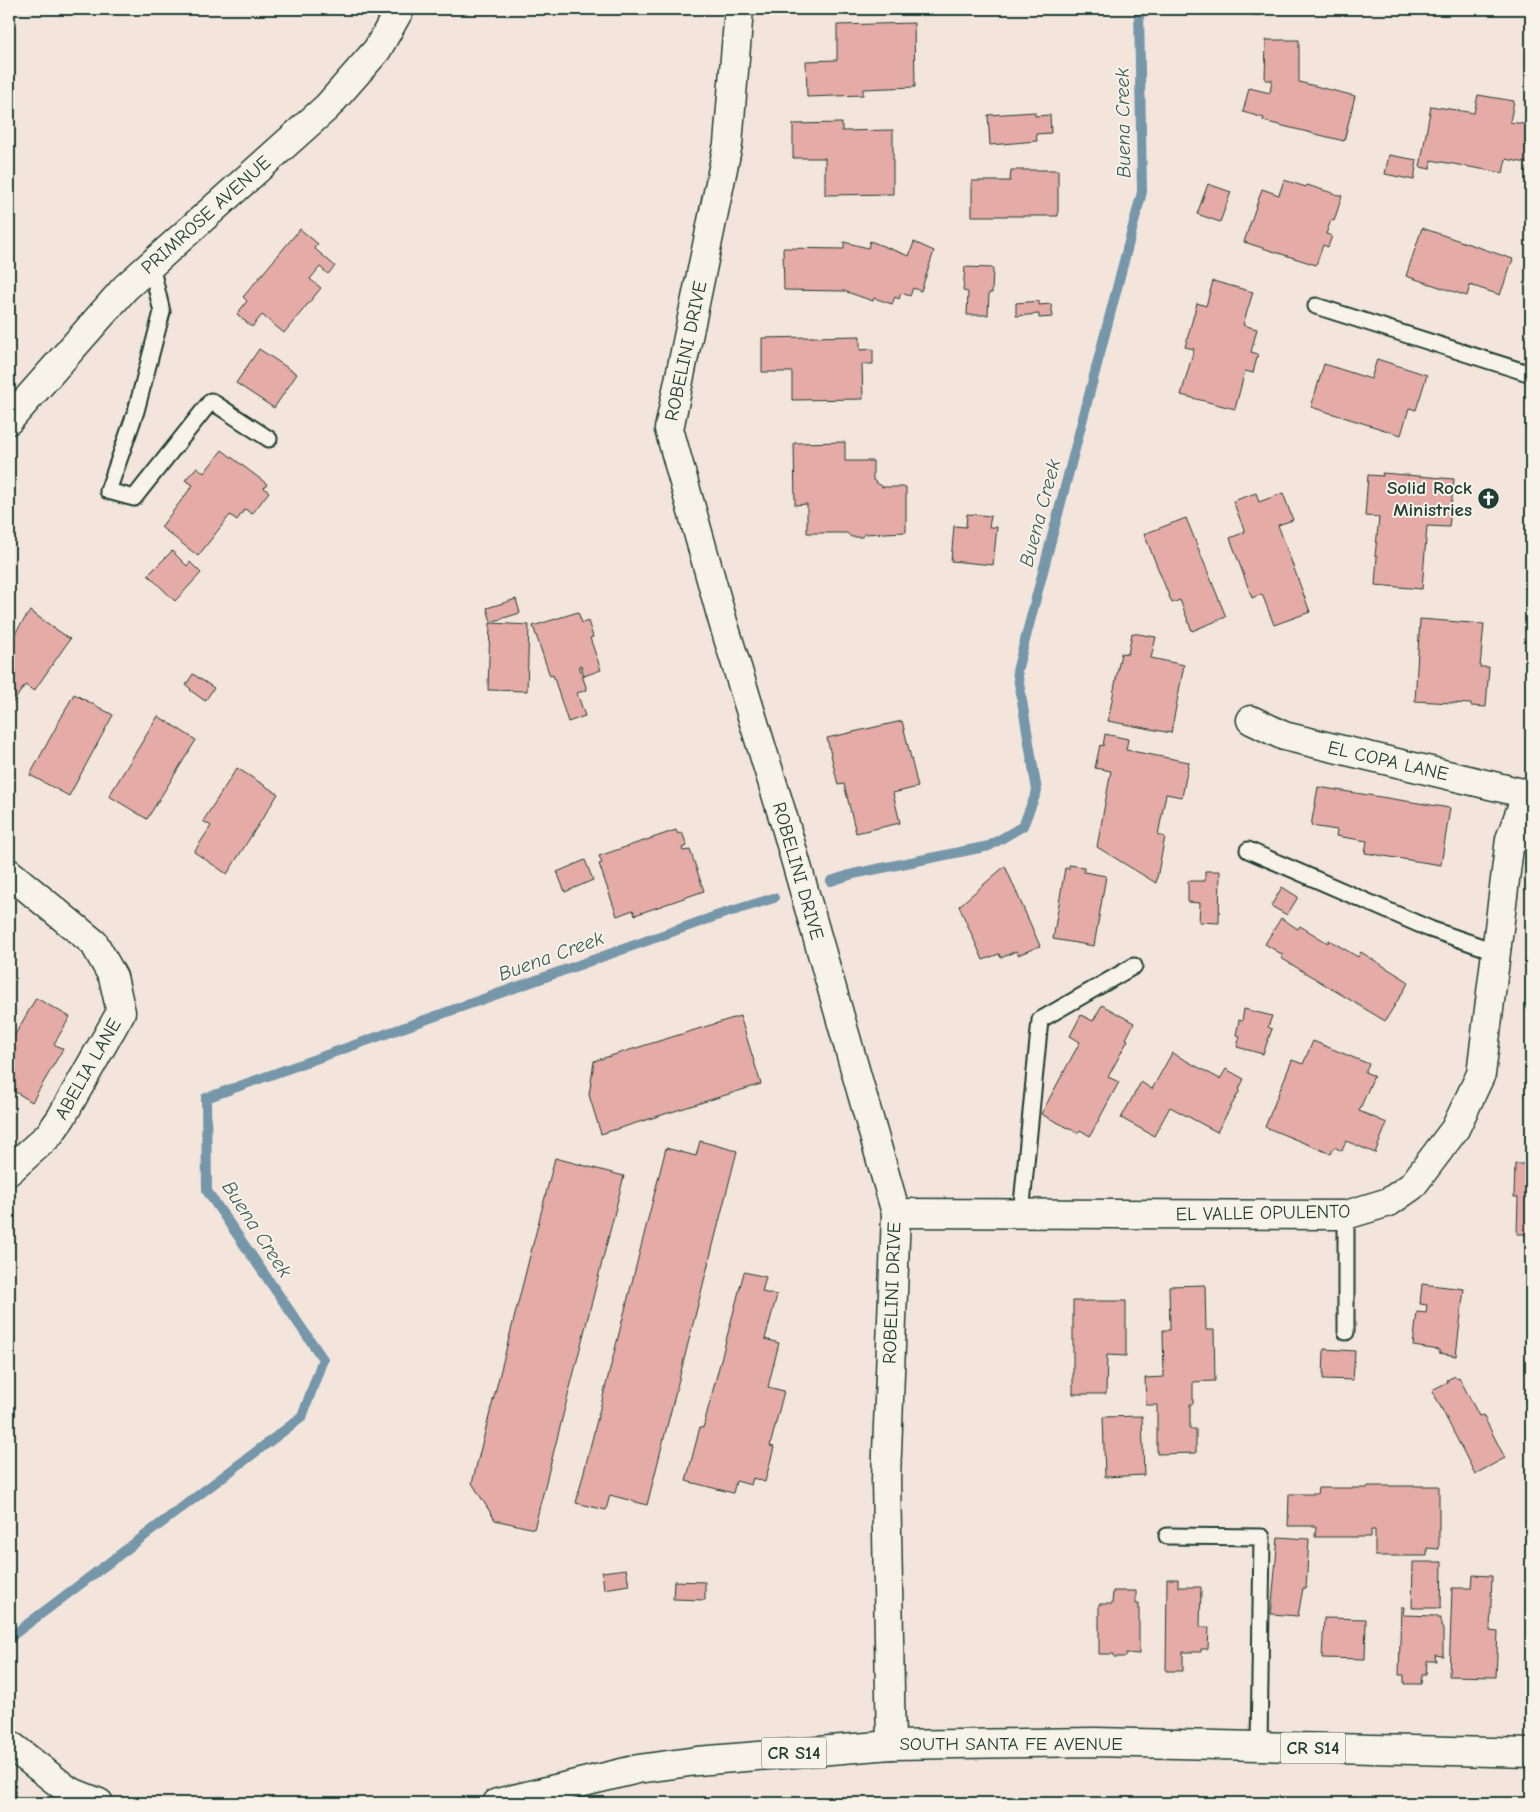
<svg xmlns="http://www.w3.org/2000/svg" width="1540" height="1812" viewBox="0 0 1540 1812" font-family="'Comic Neue',sans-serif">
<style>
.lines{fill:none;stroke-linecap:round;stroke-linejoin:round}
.stream{stroke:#7597a9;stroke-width:10}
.building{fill:#e5aba6;stroke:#1f3d34}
.service-casing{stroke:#1f3d34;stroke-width:19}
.minor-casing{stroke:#1f3d34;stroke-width:31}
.secondary-casing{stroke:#1f3d34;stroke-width:31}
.primary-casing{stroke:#1f3d34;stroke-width:31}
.service{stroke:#f7f3e8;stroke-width:15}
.minor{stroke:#f7f3e8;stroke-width:28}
.secondary{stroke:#f7f3e8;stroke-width:28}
.primary{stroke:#f7f3e8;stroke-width:28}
.labels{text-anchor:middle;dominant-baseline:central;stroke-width:4;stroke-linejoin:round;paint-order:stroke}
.shield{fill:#f7f3e8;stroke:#60746a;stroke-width:1}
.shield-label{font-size:18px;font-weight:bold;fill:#1f3d34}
.street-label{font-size:19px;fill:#1f3d34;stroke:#f7f3e8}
.poi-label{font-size:19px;font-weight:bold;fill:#1f3d34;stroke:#f7f3e8;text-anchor:end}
.water-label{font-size:20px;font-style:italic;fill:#3c5b5b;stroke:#f7f3e8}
</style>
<rect width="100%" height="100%" fill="#f3e5db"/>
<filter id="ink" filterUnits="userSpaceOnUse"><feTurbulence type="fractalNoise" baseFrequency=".02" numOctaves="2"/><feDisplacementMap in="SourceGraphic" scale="10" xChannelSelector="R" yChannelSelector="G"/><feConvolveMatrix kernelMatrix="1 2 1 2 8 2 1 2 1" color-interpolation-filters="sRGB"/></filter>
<g filter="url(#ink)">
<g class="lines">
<g class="stream">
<polyline points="831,881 853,874 989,846 1023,826 1037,791 1017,671 1142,192 1139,9"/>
<polyline points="9,1638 302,1417 323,1359 207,1191 206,1098 719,915 774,898"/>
</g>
</g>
<g class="building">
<polygon points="1229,9 1260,9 1259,16"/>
<polygon points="914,23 915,87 863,89 863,95 807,97 806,61 837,60 837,25"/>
<polygon points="1266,40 1299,40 1299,82 1355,96 1344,141 1263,121 1264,118 1243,112 1249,88 1270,93 1272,80 1265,80"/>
<polygon points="1478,95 1514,101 1510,122 1531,125 1531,164 1506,159 1503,173 1431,160 1430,169 1420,167 1431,106 1474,113"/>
<polygon points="1035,112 1035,116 1050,115 1051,133 1036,134 1037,141 990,145 988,115"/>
<polygon points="842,123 842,131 893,130 893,194 825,195 825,158 793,158 793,124"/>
<polygon points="1389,155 1417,160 1414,180 1385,174"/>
<polygon points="1011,170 1058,170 1058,216 972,216 972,181 1010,181"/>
<polygon points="1284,180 1306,187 1307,185 1342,196 1334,221 1331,220 1326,234 1332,236 1328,247 1323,245 1316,265 1244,242 1262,189 1279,195"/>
<polygon points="1208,184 1231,192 1220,222 1197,214"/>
<polygon points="1422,228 1513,259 1500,295 1470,285 1467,296 1406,276"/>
<polygon points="300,229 318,244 314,248 335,266 328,274 320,267 310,279 321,288 284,333 262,315 252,327 237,314 247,301 243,297"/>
<polygon points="870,241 909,256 914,242 934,251 921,291 913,288 910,296 901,293 899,299 895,297 892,304 874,298 873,301 844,291 784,290 783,248 844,249 844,242 868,248"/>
<polygon points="965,267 993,268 992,293 989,293 988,315 967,315 968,292 963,291"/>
<polygon points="1213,281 1253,292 1243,325 1257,329 1251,352 1258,354 1253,373 1245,371 1235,409 1181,395 1194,349 1185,347 1197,303 1206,306"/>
<polygon points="1039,301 1039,305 1051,304 1053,317 1039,318 1039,314 1016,316 1016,303"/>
<polygon points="860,336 860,350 873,349 873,364 862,364 863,399 792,400 792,372 762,372 762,338"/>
<polygon points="259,349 297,374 274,408 236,383"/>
<polygon points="1377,359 1427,375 1416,410 1409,408 1401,435 1311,407 1324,364 1371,379"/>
<polygon points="845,442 845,461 873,461 873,480 883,487 906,487 906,532 864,534 862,537 851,537 847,533 807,533 807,504 795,505 794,443"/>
<polygon points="222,450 267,484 264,488 269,492 252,514 245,509 237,520 230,515 198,556 161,527 193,485 185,480 197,467 204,473"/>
<polygon points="1382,473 1454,479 1449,527 1427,526 1422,589 1375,585 1377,556 1375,556 1379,517 1365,516 1368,475 1383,476"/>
<polygon points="1256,493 1259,502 1283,493 1293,520 1278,525 1310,612 1274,625 1262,594 1252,598 1230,538 1245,532 1233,501"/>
<polygon points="967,514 991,516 989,527 997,527 993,565 951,561 954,526 966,527"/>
<polygon points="1186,518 1226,617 1192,631 1180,600 1172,603 1144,534"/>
<polygon points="172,551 187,566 190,562 201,573 175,601 148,575"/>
<polygon points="516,599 520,613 491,622 487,608"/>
<polygon points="30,611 70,639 34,691 25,685 9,708 9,642"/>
<polygon points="578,612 582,623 588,621 593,637 590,638 601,670 584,676 581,665 579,666 587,690 577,693 585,716 568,722 553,675 550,676 533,626"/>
<polygon points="1420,619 1484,624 1480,667 1489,667 1486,707 1471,706 1471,704 1415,701"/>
<polygon points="490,623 529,625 527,691 488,690"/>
<polygon points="1132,633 1156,637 1151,658 1184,665 1171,733 1108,721 1121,653 1128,654"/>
<polygon points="193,674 214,688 205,701 190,690 191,689 186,685"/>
<polygon points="74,694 113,715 69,796 30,775"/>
<polygon points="158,716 196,740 147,819 109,796"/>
<polygon points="902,721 918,787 893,793 900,823 856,833 844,784 838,785 827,738"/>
<polygon points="1105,734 1128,739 1126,750 1189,762 1182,797 1166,794 1158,835 1165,837 1156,883 1097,847 1111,771 1095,768 1100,745 1103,746"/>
<polygon points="237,768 278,794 227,874 194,852 211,826 203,821"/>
<polygon points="1318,787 1450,808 1441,865 1365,853 1367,841 1336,836 1337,830 1311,826"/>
<polygon points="676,830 678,834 682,832 687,846 682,848 683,851 690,850 704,891 635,915 633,910 617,916 599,864 602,863 599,856"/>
<polygon points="585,860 593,880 565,892 557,872"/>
<polygon points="1069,865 1084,867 1084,872 1106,876 1094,946 1053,939 1065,868 1069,869"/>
<polygon points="1005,866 1040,946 1018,955 1016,951 1001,958 999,954 983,960 959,906"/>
<polygon points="1205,871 1220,871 1219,923 1199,922 1200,903 1188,902 1188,881 1205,881"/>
<polygon points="1282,887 1298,897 1287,915 1271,906"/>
<polygon points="1281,918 1298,929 1300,926 1328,943 1329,940 1358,957 1361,952 1409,982 1385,1021 1281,958 1283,955 1265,944"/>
<polygon points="36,998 70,1017 54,1044 63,1049 32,1102 9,1088 9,1045"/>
<polygon points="1102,1005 1134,1023 1126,1039 1128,1040 1108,1077 1119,1082 1090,1136 1080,1130 1078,1133 1041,1114 1080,1042 1070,1036 1081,1015 1093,1021"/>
<polygon points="1244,1009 1272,1016 1268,1027 1272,1029 1263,1054 1237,1047 1240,1036 1236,1035 1239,1020 1242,1021"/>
<polygon points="740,1016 761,1084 601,1134 589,1095 594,1061"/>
<polygon points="1313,1041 1369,1064 1365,1072 1374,1076 1359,1111 1387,1123 1375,1153 1346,1141 1342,1151 1334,1147 1331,1154 1265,1127 1292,1060 1303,1064"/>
<polygon points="1172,1053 1220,1079 1226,1069 1244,1079 1239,1089 1240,1090 1217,1132 1170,1107 1154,1136 1121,1118 1141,1082 1152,1089"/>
<polygon points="700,1141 737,1151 647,1505 610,1495 606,1510 576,1503 666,1148 696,1156"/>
<polygon points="555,1158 624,1176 534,1529 495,1520 472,1483"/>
<polygon points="1515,1164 1531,1164 1531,1234 1517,1234 1518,1197 1514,1197"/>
<polygon points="744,1272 766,1277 762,1292 777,1295 765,1339 779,1343 768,1387 784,1391 770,1446 774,1447 765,1482 753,1478 751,1485 736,1481 733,1493 686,1481 700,1427 703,1428"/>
<polygon points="1422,1284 1464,1289 1456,1356 1439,1353 1439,1350 1413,1346 1417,1312 1426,1313 1427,1305 1420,1304"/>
<polygon points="1205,1285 1206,1330 1214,1330 1215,1381 1193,1382 1193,1404 1190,1404 1190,1429 1196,1429 1196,1453 1157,1454 1157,1405 1146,1405 1145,1378 1164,1377 1163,1330 1170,1330 1169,1286"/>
<polygon points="1073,1301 1126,1301 1126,1356 1107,1355 1106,1394 1073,1394"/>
<polygon points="1324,1349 1355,1351 1353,1380 1323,1379"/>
<polygon points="1455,1376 1456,1378 1459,1377 1479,1416 1483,1415 1505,1458 1475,1474 1432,1390 1448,1382 1447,1380"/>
<polygon points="1142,1416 1144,1475 1105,1477 1103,1417"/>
<polygon points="1368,1486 1439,1486 1439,1549 1427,1548 1427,1556 1375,1556 1375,1530 1371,1530 1371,1537 1315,1537 1316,1526 1288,1526 1289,1494 1317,1494 1318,1488 1367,1488"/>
<polygon points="1278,1537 1309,1539 1306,1588 1303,1588 1298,1616 1271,1614"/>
<polygon points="1413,1562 1442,1562 1441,1608 1412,1608"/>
<polygon points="626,1569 629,1585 604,1589 602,1572"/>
<polygon points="1473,1575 1492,1576 1490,1631 1498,1632 1496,1677 1449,1676 1452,1588 1472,1588"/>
<polygon points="1167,1579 1178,1579 1178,1587 1201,1587 1200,1627 1209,1627 1208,1649 1201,1649 1201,1652 1183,1652 1183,1671 1166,1671"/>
<polygon points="674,1581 705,1582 705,1600 673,1599"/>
<polygon points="1113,1591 1136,1591 1136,1604 1139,1604 1139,1654 1126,1653 1126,1657 1114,1657 1114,1654 1099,1654 1099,1604 1112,1604"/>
<polygon points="1401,1607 1404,1607 1403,1615 1437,1616 1438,1618 1441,1618 1441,1626 1443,1629 1443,1656 1435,1655 1436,1661 1427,1661 1426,1675 1422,1675 1421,1684 1404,1684 1404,1675 1399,1675"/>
<polygon points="1324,1618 1366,1619 1365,1659 1322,1658"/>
</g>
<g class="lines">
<defs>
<g id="service">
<polyline points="151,265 162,312 136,411 108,491 134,498 211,401 269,439"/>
<polyline points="1316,306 1531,374"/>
<polyline points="1510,839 1531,845"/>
<polyline points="1248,850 1430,929 1497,952"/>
<polyline points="1021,1214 1040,1020 1134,966"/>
<polyline points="1346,1332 1346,1215"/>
<polyline points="1167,1536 1262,1537 1259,1747"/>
</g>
<g id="minor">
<polyline points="9,420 125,288 327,107 377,50 400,9"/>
<polyline points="1251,720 1284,736 1527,794"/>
<polyline points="9,873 94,943 113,977 121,1012 61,1118 49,1135 9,1171"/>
<polyline points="896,1213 1346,1215 1389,1202 1412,1186 1455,1129 1481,1074 1510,839 1527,794 1531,790"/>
</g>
<polyline id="secondary" points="739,9 728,144 669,429 723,622 783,817 896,1213 886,1479 891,1745"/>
<g id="primary">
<polyline points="9,1744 69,1791 99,1803"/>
<polyline points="497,1803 638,1769 697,1761 891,1745 1095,1742 1531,1753"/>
</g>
</defs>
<use href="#service" class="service-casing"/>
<use href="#minor" class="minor-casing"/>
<use href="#secondary" class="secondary-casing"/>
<use href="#primary" class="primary-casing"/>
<use href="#service" class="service"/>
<use href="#minor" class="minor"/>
<use href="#secondary" class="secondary"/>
<use href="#primary" class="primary"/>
</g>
</g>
<defs>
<symbol id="church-disc" viewBox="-11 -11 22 22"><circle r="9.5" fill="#1f3d34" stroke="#f7f3e8"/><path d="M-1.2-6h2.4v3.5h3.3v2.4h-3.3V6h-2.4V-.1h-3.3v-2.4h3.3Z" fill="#fff"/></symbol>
</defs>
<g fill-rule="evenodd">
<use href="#church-disc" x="1476" y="486" width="25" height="25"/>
</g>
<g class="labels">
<g class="shield">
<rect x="1280.5" y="1732.5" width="65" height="31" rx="4"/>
<rect x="761.5" y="1737.5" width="65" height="31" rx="4"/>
</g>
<g class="shield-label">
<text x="1313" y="1748">CR S14</text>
<text x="794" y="1753">CR S14</text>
</g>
<g class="street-label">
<text transform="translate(206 215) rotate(-42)">PRIMROSE AVENUE</text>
<text transform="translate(686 351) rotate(-78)">ROBELINI DRIVE</text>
<text transform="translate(1388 761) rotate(13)">EL COPA LANE</text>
<text transform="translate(798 871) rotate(74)">ROBELINI DRIVE</text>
<text transform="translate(88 1069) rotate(-60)">ABELIA LANE</text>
<text transform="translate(1263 1213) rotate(-1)">EL VALLE OPULENTO</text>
<text transform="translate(892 1293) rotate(-88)">ROBELINI DRIVE</text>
<text x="1011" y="1744">SOUTH SANTA FE AVENUE</text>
</g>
<g class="poi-label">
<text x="1472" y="488">Solid Rock<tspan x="1472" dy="22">Ministries</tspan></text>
</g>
<g class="water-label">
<text transform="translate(1123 123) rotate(-91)">Buena Creek</text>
<text transform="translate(1040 513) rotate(-75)">Buena Creek</text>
<text transform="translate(551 956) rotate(-20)">Buena Creek</text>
<text transform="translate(257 1229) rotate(57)">Buena Creek</text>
</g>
</g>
<rect width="1540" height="1812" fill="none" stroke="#f7f3e8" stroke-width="30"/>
<rect x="15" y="15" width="1510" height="1782" fill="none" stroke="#1f3d34" stroke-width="2" filter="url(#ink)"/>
</svg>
